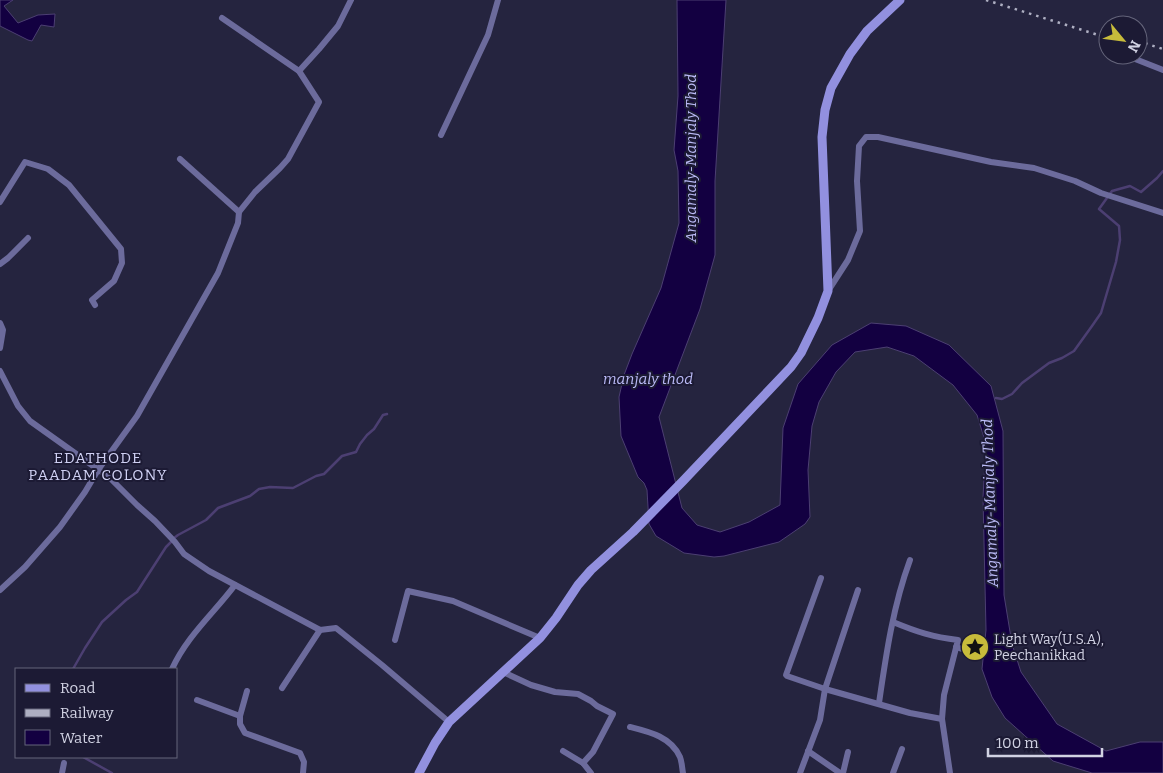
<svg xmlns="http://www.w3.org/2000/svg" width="1163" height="773" viewBox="0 0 1163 773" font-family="Bitter,serif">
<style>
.water{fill:#130041;stroke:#4c3f72}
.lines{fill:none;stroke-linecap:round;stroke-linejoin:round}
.stream{stroke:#4c3f72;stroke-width:2.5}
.street{stroke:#6c6b9c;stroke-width:6}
.secondary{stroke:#9290df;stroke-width:9}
.rail{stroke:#aeafc2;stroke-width:2.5;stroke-dasharray:2.5 5;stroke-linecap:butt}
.labels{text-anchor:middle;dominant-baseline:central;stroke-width:4;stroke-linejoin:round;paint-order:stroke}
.poi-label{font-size:14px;fill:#d1d2e3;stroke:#1c1a34;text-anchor:start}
.water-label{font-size:15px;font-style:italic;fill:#babaf6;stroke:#1c1a34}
.neighbourhood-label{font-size:15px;letter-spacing:1px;fill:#d0d1f4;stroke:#1c1a34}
</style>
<rect width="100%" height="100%" fill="#25243f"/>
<g class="water">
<polygon points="0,0 13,0 4,6 18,23 38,15 55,14 54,27 41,25 32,41 28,40 0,26"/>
<polygon points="677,0 726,0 715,181 715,255 700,309 659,417 682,508 697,525 720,532 749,522 780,505 783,428 798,384 832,345 871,323 906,326 949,345 991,386 1003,431 1004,595 1012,644 1021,672 1057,724 1106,751 1140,742 1163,742 1163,773 1092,773 1053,761 1005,718 992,697 982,669 986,630 983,497 986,444 977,415 953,385 914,356 887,347 855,352 836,372 819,402 812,426 808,470 810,517 805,524 779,542 724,556 714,557 684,553 656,536 649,524 647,490 644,483 638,477 621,436 619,397 624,375 632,354 661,288 679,223 678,171 674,150 678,96"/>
</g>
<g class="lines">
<g class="stream">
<polyline points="996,398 1002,399 1012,394 1022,383 1049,363 1062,358 1074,351 1092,326 1101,313 1116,262 1120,240 1119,226 1099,209 1112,191 1130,186 1141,192 1157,178 1163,171"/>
<polyline points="174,538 178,535 206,520 218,508 250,496 259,489 270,487 293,488 316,476 324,474 342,456 356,452 360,444 367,435 374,429 383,415 387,414"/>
<polyline points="73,669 85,648 102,622 126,600 137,592 166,547 172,541"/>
<polyline points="83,757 112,773"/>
</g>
<g class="street">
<polyline points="222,18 299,71"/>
<polyline points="1125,55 1163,70"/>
<polyline points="441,135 488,35 498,0"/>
<polyline points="180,159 239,212"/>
<polyline points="0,202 25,162 48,169 69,185 121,249 122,263 114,281 92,300 95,305"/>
<polyline points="0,264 8,258 28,238"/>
<polyline points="828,291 848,260 860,231 857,181 859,146 866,137 878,137 991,162 1034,168 1075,181 1101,193 1163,213"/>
<polyline points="0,323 3,330 0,348"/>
<polyline points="0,371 18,406 30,421 110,478 137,505 155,521 175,542 184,554 209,571 320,630 336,628 382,665 449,722"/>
<polyline points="821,578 786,675 787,676 825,689 910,713 942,719"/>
<polyline points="0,590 25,567 60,527 85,492 98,470 137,416 218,273 238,223 239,212 255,192 280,168 288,159 319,102 299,71 319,49 338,26 351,0"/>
<path d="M893,622C917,632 933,637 958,640L944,695L942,719L950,773"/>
<polyline points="395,640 408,591 453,601 540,638"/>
<polyline points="956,647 974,653"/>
<path d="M172,669C187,636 214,613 235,585"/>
<polyline points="503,672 531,685 555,692 578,694 591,701 597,706 613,714 593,752 583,763"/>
<polyline points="282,688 320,630"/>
<polyline points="247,691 240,716 240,724 245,733 300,753 304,762 303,773"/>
<polyline points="197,700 240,716"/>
<path d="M879,703C886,655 893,606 910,560"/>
<path d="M630,727C650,732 671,737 680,757C682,762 682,768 683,773"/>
<polyline points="563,751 583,763 591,773"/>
<polyline points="808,751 840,773"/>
<polyline points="62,773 64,763"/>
<polyline points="800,773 820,720 825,689 858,590"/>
<polyline points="843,773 848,752"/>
<polyline points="893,773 902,749"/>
</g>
<polyline class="secondary" points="419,773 435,743 449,722 540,638 556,618 578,585 591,570 633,532 683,481 791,367 801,353 818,318 828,291 822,137 825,110 831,88 850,54 867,31 900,0"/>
<g class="rail">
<polyline points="986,0 1108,38"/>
<polyline points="1138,41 1163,49"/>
</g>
</g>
<defs>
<symbol id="sight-disc" viewBox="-11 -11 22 22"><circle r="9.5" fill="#c7bb3b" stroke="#1c1a34"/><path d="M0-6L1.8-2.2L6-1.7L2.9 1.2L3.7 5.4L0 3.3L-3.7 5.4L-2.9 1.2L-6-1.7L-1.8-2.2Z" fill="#111"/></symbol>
</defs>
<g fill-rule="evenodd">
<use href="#sight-disc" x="959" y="631" width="32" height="32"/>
</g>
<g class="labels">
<g class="poi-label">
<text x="994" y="639">Light Way(U.S.A),<tspan x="994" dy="16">Peechanikkad</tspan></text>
</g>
<g class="water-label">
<text transform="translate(691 158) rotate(-90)">Angamaly-Manjaly Thod</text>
<text x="648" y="379">manjaly thod</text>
<text transform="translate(990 503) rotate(-92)">Angamaly-Manjaly Thod</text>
</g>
<g class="neighbourhood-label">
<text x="98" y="458">EDATHODE<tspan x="98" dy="17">PAADAM COLONY</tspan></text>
</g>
</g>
<rect x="15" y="668" width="162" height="90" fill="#1c1a34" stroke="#64647a"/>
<rect x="25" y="684" width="25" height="8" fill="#9290df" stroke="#64647a"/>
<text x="60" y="693" font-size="15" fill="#d1d2e3">Road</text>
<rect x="25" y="709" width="25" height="8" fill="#aeafc2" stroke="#64647a"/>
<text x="60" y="718" font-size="15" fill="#d1d2e3">Railway</text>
<rect x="25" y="730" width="25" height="15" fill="#130041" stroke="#64647a"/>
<text x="60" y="743" font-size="15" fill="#d1d2e3">Water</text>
<g transform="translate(1123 40) rotate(119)"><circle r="24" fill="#1c1a34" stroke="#64647a"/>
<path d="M0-4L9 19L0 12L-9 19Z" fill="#c7bb3b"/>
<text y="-8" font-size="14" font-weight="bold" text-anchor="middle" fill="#d1d2e3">N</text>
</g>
<path d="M988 748v8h114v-8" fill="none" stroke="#d1d2e3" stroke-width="2.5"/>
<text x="996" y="748" font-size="15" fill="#d1d2e3" stroke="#1c1a34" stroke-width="4" paint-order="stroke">100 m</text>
</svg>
